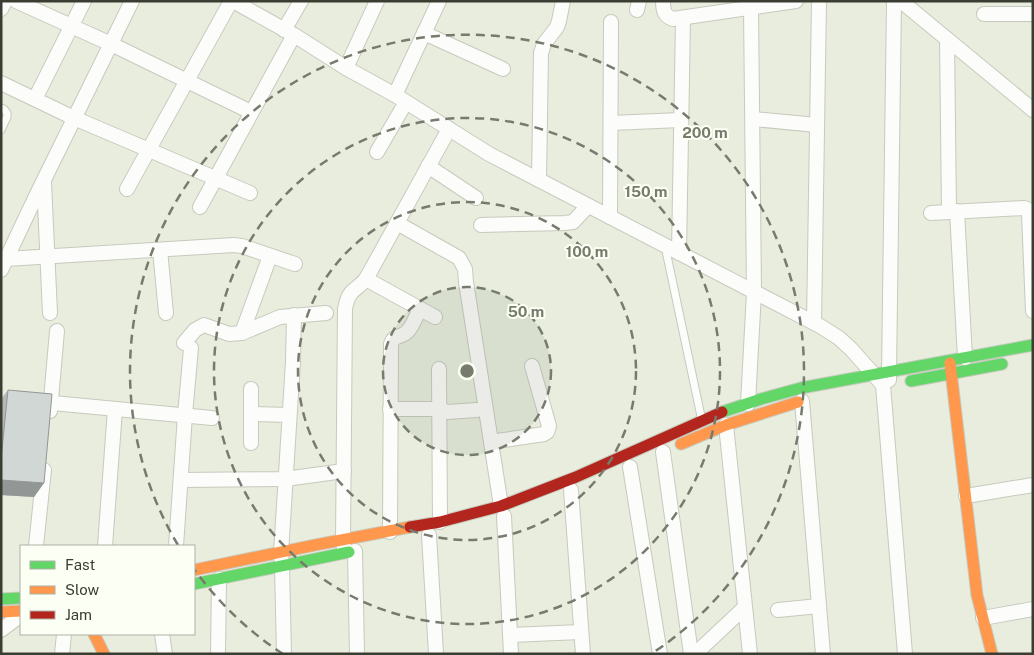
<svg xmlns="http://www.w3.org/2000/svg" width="1034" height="655" viewBox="0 0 1034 655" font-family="'Public Sans',sans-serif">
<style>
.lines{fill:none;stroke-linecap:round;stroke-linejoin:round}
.lane-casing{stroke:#c6cabe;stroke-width:9}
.street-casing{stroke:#c6cabe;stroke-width:16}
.fast-casing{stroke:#c6cabe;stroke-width:13}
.slow-casing{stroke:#c6cabe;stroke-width:13}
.jam-casing{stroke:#c6cabe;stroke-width:13}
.lane{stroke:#fcfcfa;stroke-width:7}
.street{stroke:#fcfcfa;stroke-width:14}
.fast{stroke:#63d668;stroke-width:11}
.slow{stroke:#ff974d;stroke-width:11}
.jam{stroke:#b3261e;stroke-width:11}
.wall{fill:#b4b9b6}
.shaded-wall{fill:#929694}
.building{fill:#d1d7d4;stroke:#929694}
.ring{fill:none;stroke:#777b6d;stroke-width:2.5;stroke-dasharray:9 6}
.centre{fill:#777b6d;stroke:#fcfff3;stroke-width:2.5}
.ring-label{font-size:15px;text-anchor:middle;font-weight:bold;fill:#777b6d;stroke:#fcfff3;stroke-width:4;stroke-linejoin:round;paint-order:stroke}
</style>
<rect width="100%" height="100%" fill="#e8eddd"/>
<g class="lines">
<defs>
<g id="lane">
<polyline points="1,108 4,109 7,113 7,117 1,130"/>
<polyline points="665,246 702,421"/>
</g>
<g id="street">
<polyline points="16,1 111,44 251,112"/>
<polyline points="233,1 294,35 346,68 395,95 489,154 820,326 839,338 851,349 883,385 905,654"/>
<path d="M663,1C663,10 664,16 673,19L796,1"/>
<polyline points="901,1 1033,110"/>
<polyline points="1,9 5,1"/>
<polyline points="637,10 639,1"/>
<polyline points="984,14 1033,14"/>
<polyline points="284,30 301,1"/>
<polyline points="424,33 503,69"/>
<polyline points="947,39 949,212"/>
<polyline points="346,68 377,1"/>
<polyline points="1,83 74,118 250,193"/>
<polyline points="395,95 439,1"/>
<polyline points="35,99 84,1"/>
<polyline points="753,119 817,125"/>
<polyline points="611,123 681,120"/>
<polyline points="377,152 406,102"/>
<polyline points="428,166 476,198"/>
<polyline points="539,180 541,53 544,44 557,27 559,21 563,1"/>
<polyline points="44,182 50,313"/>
<polyline points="127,189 231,1"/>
<polyline points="200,207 294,35"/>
<polyline points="957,211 965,358"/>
<polyline points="931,213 1024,208 1027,209 1029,213 1033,311"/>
<polyline points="610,217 611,22"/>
<polyline points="397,223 459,258 465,269 466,282 501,506"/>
<polyline points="481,225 565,223 573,222 588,206"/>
<polyline points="160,250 166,313"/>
<polyline points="679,253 683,18"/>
<polyline points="6,259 234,245 242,246 295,264"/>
<polyline points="1,270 37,194 132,1"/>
<polyline points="366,279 435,317"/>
<polyline points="814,323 819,1"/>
<polyline points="242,333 270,256"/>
<polyline points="184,343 195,330 204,325 229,334 242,333 280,317 326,313"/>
<polyline points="439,369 440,522"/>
<polyline points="889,380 889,372 894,1"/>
<polyline points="251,389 251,443"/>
<polyline points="802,401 823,654"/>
<polyline points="42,402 212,418"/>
<polyline points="748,404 754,292 751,8"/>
<polyline points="390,409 440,409 447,412 477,410"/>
<polyline points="50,411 57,331"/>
<polyline points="251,414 289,415"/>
<polyline points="726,425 750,654"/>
<polyline points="491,442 544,434 547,432 549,426 532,366"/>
<polyline points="663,452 691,654"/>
<polyline points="630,467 660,654"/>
<polyline points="181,480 285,479 344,471"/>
<polyline points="571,490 583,654"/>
<polyline points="966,496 1033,485"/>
<polyline points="504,516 511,654"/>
<path d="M390,532L391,344C394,335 398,338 404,334C411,331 416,316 420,309"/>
<polyline points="429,535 436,654"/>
<polyline points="36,546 44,470"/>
<polyline points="105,546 115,409"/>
<polyline points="176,546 185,415 191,348"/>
<path d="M344,549L343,540L345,309C349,288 354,293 366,279L449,129"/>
<polyline points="355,551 357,654"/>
<polyline points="778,610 819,606"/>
<polyline points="983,618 1033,609"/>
<polyline points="1,630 21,615"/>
<polyline points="162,634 165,654"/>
<polyline points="510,635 581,632"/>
<polyline points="62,654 64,634"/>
<polyline points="218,654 219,579"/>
<polyline points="284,654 282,566 281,553 293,362 294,315"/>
<polyline points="695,654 744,608"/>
</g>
<g id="fast">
<polyline points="911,381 1002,364"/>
<polyline points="722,412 761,399 801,388 1033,345"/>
<polyline points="194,584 349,552"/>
<polyline points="1,599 21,598"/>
</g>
<g id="slow">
<polyline points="950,363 977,595 992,654"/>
<polyline points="681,444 726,425 798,402"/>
<polyline points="194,570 315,545 410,527"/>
<polyline points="1,612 21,611"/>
<polyline points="94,634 104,654"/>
</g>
<polyline id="jam" points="410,527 440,522 501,506 576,477 722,412"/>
</defs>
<use href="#lane" class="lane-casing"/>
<use href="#street" class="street-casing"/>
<use href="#fast" class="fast-casing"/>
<use href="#slow" class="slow-casing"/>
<use href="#jam" class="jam-casing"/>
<use href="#lane" class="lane"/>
<use href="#street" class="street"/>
<use href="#fast" class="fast"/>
<use href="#slow" class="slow"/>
<use href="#jam" class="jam"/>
</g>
<polygon class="wall" points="8,390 44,483 34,497 1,495 1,399"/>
<polygon class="shaded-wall" points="1,480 44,483 34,497 1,495"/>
<polygon class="building" points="8,390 52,394 44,483 1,480 1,459"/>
<circle cx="467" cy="371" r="84" fill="#777b6d" fill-opacity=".12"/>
<g class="ring">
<circle cx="467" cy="371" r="84"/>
<circle cx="467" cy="371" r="169"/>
<circle cx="467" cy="371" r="253"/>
<path d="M283 654A337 337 0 0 1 194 569M178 545A337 337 0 1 1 651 654"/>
</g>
<circle cx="467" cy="371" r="8" class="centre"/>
<g class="ring-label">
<text x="705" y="138">200 m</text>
<text x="646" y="197">150 m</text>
<text x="587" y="257">100 m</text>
<text x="526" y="317">50 m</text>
</g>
<rect width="1034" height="655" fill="none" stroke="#3a3d31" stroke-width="5"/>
<rect x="20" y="545" width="175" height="90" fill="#fcfff3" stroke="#aeb1a5"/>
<rect x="30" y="561" width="25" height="8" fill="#63d668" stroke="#aeb1a5"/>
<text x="65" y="570" font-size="15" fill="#3a3d31">Fast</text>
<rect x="30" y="586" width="25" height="8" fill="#ff974d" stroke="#aeb1a5"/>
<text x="65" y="595" font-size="15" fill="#3a3d31">Slow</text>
<rect x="30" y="611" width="25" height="8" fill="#b3261e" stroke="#aeb1a5"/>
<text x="65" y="620" font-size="15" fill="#3a3d31">Jam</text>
</svg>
